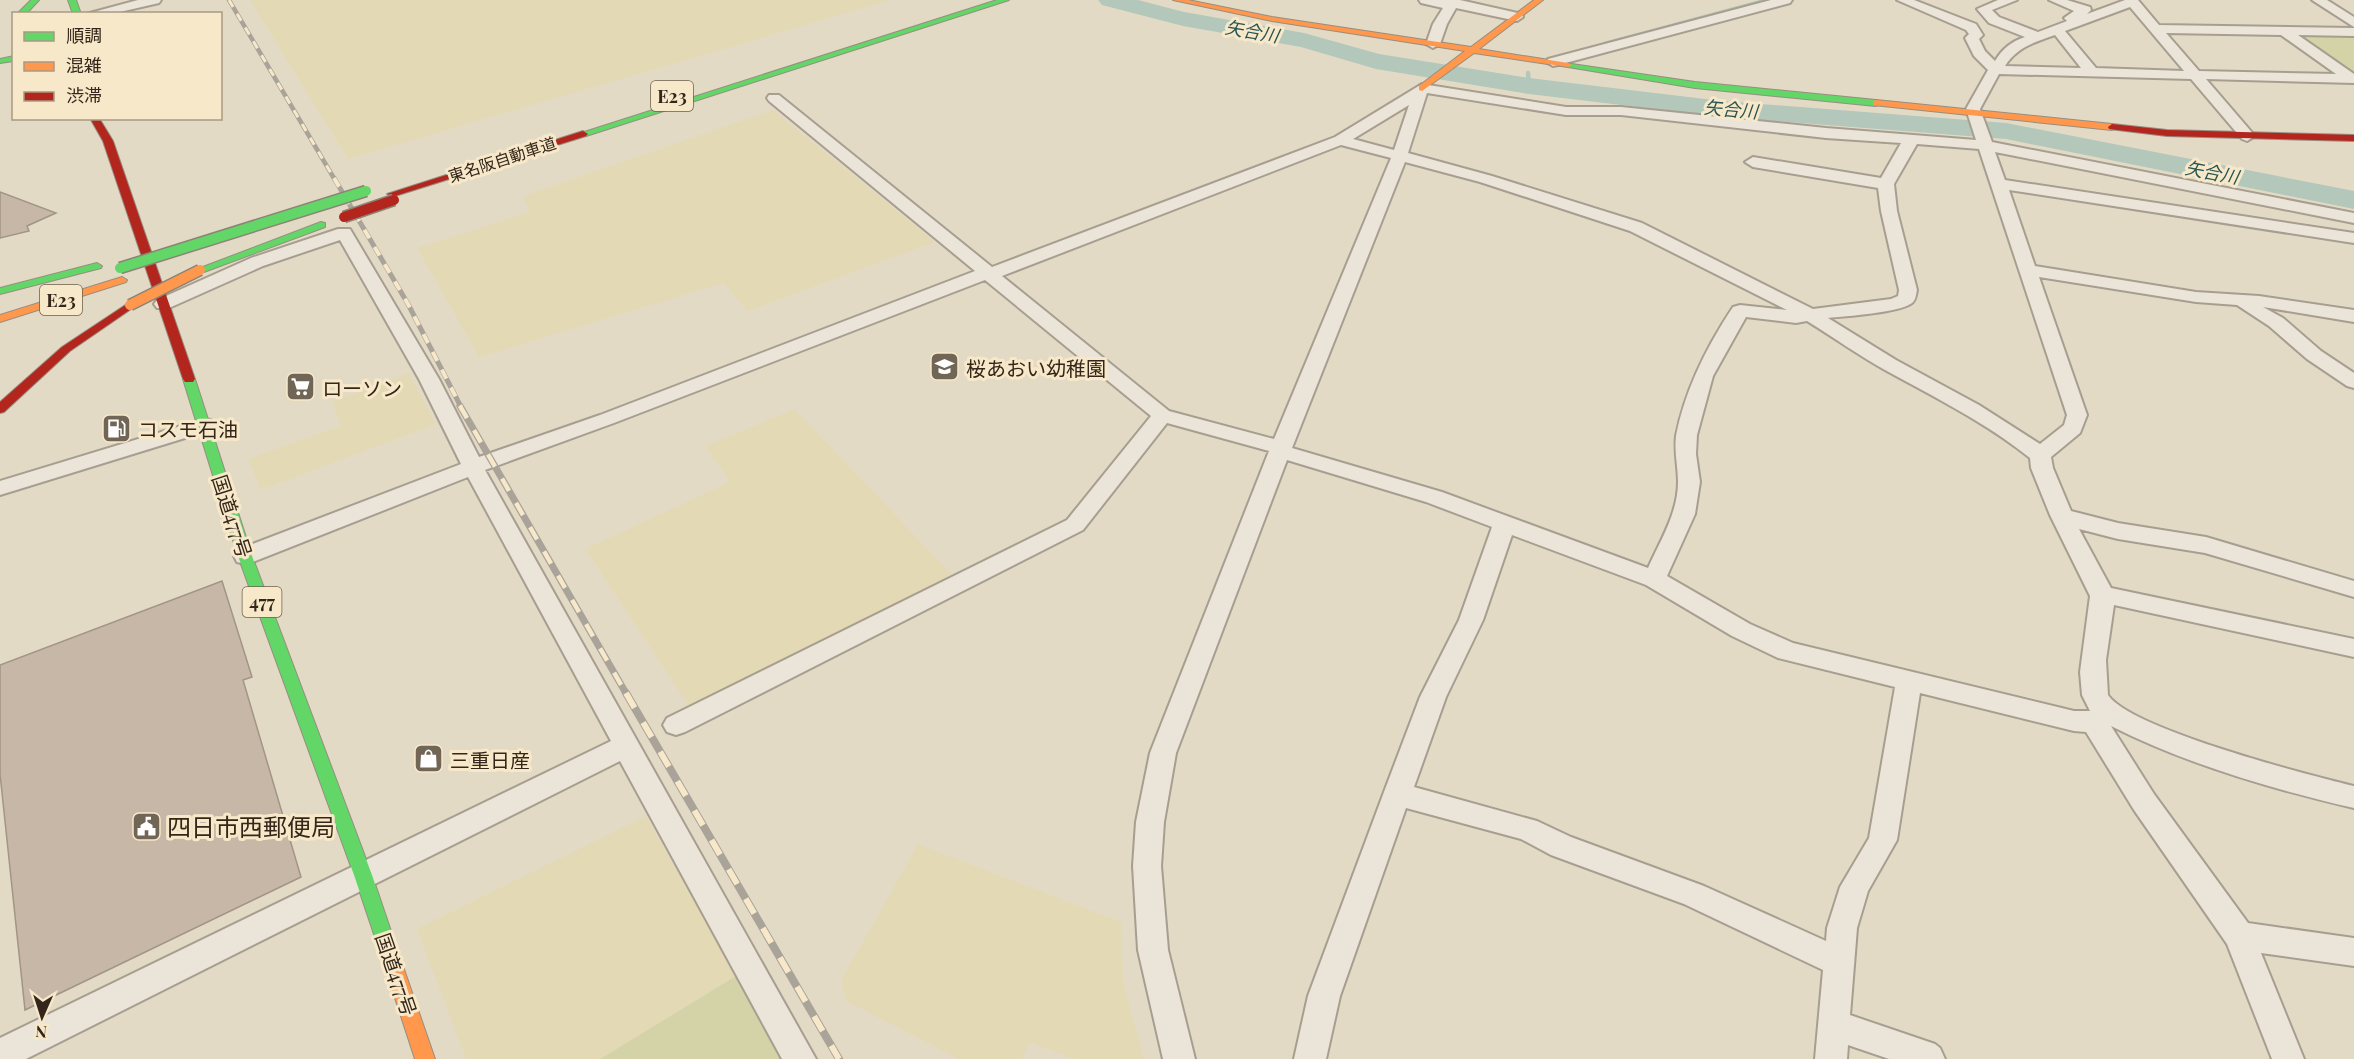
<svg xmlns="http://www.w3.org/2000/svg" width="2354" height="1059" viewBox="0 0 2354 1059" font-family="'Playfair Display','Noto Sans JP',serif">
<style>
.farmland{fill:#e4d9b5}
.green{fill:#d4d3a7}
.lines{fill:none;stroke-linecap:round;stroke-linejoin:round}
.stream{stroke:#b3c7ba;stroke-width:4.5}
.river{fill:#b3c7ba;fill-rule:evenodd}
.building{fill:#c7b7a7;stroke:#a29586;stroke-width:1.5}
.street-casing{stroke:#a79e90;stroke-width:4}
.fast-casing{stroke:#978e80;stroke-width:2}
.slow-casing{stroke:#978e80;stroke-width:2}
.jam-casing{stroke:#978e80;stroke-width:2}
.street{fill:#eae4d9;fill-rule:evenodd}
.fast{fill:#63d668;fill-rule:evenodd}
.slow{fill:#ff974d;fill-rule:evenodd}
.jam{fill:#b3261e;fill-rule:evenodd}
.rail-far3-casing{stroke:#a9a399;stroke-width:4.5}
.rail-far2-casing{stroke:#a9a399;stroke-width:5}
.rail-far1-casing{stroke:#a9a399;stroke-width:7}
.rail-casing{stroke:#a9a399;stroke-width:8}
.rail-far3{stroke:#f7e8c9;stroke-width:3;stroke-dasharray:8;stroke-linecap:butt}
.rail-far2{stroke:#f7e8c9;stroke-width:4;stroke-dasharray:10;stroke-linecap:butt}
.rail-far1{stroke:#f7e8c9;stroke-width:4.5;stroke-dasharray:14;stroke-linecap:butt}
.rail{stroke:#f7e8c9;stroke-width:6;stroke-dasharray:17;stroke-linecap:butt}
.fast-bridge-casing{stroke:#8c8477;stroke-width:13;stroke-linecap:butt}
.slow-bridge-casing{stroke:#8c8477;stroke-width:13;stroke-linecap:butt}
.jam-bridge-casing{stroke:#8c8477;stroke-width:13;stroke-linecap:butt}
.fast-bridge{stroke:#63d668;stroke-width:10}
.slow-bridge{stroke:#ff974d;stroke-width:10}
.jam-bridge{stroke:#b3261e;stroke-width:10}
.labels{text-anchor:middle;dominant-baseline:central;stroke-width:6;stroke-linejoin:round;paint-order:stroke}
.far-street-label{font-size:16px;fill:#34261a;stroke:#f7e8c9}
.far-water-label{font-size:18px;font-style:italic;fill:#285551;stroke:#f7e8c9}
.shield{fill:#f7e8c9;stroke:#6e604e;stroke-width:1.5}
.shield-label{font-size:18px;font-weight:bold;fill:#34261a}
.poi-label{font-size:20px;fill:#34261a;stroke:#f7e8c9;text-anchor:start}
.street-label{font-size:20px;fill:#34261a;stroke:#f7e8c9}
.near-poi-label{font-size:24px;fill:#34261a;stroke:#f7e8c9;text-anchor:start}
</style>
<rect width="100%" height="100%" fill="#e3dac6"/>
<g class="farmland">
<polygon points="250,0 891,0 348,159"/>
<polygon points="773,110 935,242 748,311 724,283 479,357 417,248 530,212 523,196"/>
<polygon points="409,373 436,424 261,490 248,459 341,426 332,402"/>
<polygon points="795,409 954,577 693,712 585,549 730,482 705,446"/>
<polygon points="646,816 736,976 600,1059 466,1059 417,929"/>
<polygon points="918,844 1121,922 1123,982 1144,1059 1073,1059 1030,1042 1022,1059 959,1059 846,1001 841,981"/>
</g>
<g class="green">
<polygon points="2297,34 2354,35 2354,76 2296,36"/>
<polygon points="736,976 782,1059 600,1059"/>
</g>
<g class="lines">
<g class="stream">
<polyline points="1605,44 1768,0"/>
<polyline points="1528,73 1529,86"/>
</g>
<polygon class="river" points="1098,0 1138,0 1184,12 1304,33 1379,54 1529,78 1722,101 2006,123 2354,191 2354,209 2006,139 1722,117 1529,94 1376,69 1301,47 1183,26 1102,5"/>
</g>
<g class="building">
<polygon points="0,192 56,213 27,226 29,231 0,238"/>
<polygon points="222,581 252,677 243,680 301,877 25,1010 0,774 0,665"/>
</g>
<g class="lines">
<defs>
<g id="street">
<polygon points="138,0 161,0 159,3 111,14 86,14"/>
<polygon points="1419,0 1460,0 1522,14 1523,17 1517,21 1456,8 1447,24 1440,44 1433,48 1426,44 1433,24 1443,8 1421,3"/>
<polygon points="1771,0 1792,0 1790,3 1558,65 1553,66 1546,62 1548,59"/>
<path d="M1897,0H1914L1976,24L1983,35L1979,39L1985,51L1995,61C2002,49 2012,41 2025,37L1989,23L1977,9L1998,0H2017L1992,10L1999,17L2038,32L2067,21L2064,18L2074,11L2049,0H2067L2090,7L2091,10L2087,14L2125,0H2138L2159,25L2354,28V36L2298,35L2354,74V83L2206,79L2255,136L2247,141L2242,139L2191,79L1999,74L1980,109L1992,142L2354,213V223L1995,152L2005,180L2354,233V243L2009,190L2035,266L2196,292L2259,296L2354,310V322L2263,307L2283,318L2321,351L2354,373V388L2347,386L2307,359L2269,326L2237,305L2196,302L2039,277L2087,415L2080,433L2051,457L2053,468L2071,511L2118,523L2206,537L2354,581V597L2205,553L2118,539L2079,529L2111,588L2354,639V657L2114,605L2106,660L2108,695C2131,729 2308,775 2354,786V808C2272,789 2186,764 2111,726L2154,794L2248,923L2354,938V966L2261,953L2304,1059H2272L2227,944L2134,810L2086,732L2074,731L1920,693L1897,840L1868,891L1857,928L1850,1015L1935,1044L1940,1048L1945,1059H1889L1848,1045L1847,1059H1815L1823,970L1684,904L1551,855L1521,839L1406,808L1340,996L1326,1059H1294L1308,996L1384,792L1420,697L1459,620L1492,527L1426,502L1287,460L1176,753L1164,822L1161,866L1168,950L1195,1059H1163L1138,950L1133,866L1136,822L1150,753L1269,451L1167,423L1083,530L685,732L676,735L667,732L663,725L667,718L1067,520L1151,416L985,280L614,423L485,470L816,1059H782L620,761L26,1059H0V1038L611,741L468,477L253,562L245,564L237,562L234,556L237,550L461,464L419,379L340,240L263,266L169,308H157L154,304L157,300L251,258L338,229H350L439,379L479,457L600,415L975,271L769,101L767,98L769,95H779L992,267L1335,137L1422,84L1566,107H1621L1826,128L1976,140L1966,109L1988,70L1974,56L1965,38L1969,34L1966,30ZM2130,7L2184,71L2096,68L2065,31ZM2166,33L2281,35L2336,74L2199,71ZM2055,35L2081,68L2005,66C2017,47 2035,42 2055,35ZM1427,93L1566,115H1621L1826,138L1901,143L1881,178L1753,157L1745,162L1753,167L1878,188L1881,211L1899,290L1898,296L1891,299L1813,309L1642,223L1492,176L1408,153ZM1409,105L1394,150L1353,139ZM1917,144L1979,149L2067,415L2064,425L2040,444L1979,405L1896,360L1828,318C1846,316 1899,313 1912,303C1916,300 1916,294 1917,290L1897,211L1894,184ZM1341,145L1391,158L1274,439L1169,411L1002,276ZM1405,162L1480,182L1630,231L1787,310L1740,305L1733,307C1707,346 1685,390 1676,436C1674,452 1678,466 1678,482C1678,513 1660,541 1648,568L1442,492L1292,448ZM1746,317L1796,323L1807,321C1833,337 1858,355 1885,370C1934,397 1985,422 2030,458L2031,468L2050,515L2090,596L2080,672L2082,695L2090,711H2074L1793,643L1750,624L1667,576L1695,514L1700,482L1696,454L1697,435L1713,376ZM1512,535L1646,585L1732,636L1778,658L1895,687L1869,838L1840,887L1827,928L1826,941L1704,886L1571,837L1537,821L1414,787L1446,697L1483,620Z"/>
<polygon points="2312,0 2327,0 2354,17 2354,27"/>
<polygon points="204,419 211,420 214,425 211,430 0,495 0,481"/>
</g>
<g id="fast">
<polygon points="31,0 39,0 26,14 17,14"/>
<polygon points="68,0 76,0 81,14 73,14"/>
<polygon points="997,0 1009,0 586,136 578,134"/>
<polygon points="14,56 14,61 0,63 0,59"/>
<polygon points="1565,63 1695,82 1876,100 1880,103 1876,106 1695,88 1568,67 1564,65"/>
<polygon points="321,222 325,223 325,227 204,272 196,272 195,270"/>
<polygon points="97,263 102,266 101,268 0,294 0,288"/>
<polygon points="189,375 195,379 252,556 372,875 398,952 395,958 389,960 383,958 380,952 354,875 238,556 183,379"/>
</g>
<g id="slow">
<polygon points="1173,0 1188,0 1272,17 1471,47 1534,0 1543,0 1479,49 1568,63 1572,65 1568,67 1474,53 1422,91 1419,90 1419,86 1465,51 1272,21"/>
<polygon points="1876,100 2112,124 2116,127 2112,130 1873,105 1873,101"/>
<polygon points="122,277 127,280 126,282 0,322 0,315"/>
<polygon points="389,944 395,946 398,952 435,1059 415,1059 380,952 383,946"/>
</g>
<g id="jam">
<polygon points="90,118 99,118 113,141 195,379 193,382 185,382 183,379 103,141"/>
<polygon points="2112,124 2167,130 2354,135 2354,141 2167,136 2109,129 2108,127"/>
<polygon points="583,131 588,134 586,136 395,196 387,194"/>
<polygon points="130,302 134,303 134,307 70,351 4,412 0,413 0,402 62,347"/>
</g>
</defs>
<use href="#street" class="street-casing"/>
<use href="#fast" class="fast-casing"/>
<use href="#slow" class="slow-casing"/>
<use href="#jam" class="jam-casing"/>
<use href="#street" class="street"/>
<use href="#fast" class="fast"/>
<use href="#slow" class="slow"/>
<use href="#jam" class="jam"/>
<defs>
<polyline id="rail-far3" points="229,0 335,180"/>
<polyline id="rail-far2" points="334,178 408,304 461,407"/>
<polyline id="rail-far1" points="460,406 627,695"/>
<polyline id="rail" points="626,693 839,1059"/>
</defs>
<use href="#rail-far3" class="rail-far3-casing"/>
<use href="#rail-far2" class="rail-far2-casing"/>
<use href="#rail-far1" class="rail-far1-casing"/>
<use href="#rail" class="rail-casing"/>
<use href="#rail-far3" class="rail-far3"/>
<use href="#rail-far2" class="rail-far2"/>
<use href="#rail-far1" class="rail-far1"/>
<use href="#rail" class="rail"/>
<defs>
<polyline id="fast-bridge" points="120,268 366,191"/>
<polyline id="slow-bridge" points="130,305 200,270"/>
<polyline id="jam-bridge" points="344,217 394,200"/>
</defs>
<use href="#fast-bridge" class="fast-bridge-casing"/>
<use href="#slow-bridge" class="slow-bridge-casing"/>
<use href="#jam-bridge" class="jam-bridge-casing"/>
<use href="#fast-bridge" class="fast-bridge"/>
<use href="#slow-bridge" class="slow-bridge"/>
<use href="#jam-bridge" class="jam-bridge"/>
</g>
<defs>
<symbol id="school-square" viewBox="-11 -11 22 22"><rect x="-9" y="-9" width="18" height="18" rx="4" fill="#716556" stroke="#f7e8c9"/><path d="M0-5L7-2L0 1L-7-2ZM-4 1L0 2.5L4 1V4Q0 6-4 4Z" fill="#fff"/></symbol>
<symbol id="supermarket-square" viewBox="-11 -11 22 22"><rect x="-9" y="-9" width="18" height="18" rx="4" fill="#716556" stroke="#f7e8c9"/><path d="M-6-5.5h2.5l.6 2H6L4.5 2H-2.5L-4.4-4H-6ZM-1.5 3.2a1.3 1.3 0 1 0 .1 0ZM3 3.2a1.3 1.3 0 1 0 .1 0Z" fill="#fff"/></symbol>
<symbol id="fuel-square" viewBox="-11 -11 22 22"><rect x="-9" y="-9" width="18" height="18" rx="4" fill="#716556" stroke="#f7e8c9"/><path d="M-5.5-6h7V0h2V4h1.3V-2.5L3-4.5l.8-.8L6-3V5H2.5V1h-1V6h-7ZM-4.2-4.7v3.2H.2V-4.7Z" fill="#fff"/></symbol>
<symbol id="shop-square" viewBox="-11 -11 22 22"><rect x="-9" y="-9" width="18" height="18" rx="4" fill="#716556" stroke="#f7e8c9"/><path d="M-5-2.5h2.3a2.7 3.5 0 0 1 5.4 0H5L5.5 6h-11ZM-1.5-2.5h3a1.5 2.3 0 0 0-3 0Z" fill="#fff"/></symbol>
<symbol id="civic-square" viewBox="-11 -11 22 22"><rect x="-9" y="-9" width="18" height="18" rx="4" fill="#716556" stroke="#f7e8c9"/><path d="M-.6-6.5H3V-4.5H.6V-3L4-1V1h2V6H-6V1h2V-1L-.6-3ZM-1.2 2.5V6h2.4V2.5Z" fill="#fff"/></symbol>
</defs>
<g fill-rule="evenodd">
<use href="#school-square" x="928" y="350" width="33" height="33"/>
<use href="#supermarket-square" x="284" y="370" width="33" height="33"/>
<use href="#fuel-square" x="100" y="412" width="33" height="33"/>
<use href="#shop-square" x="412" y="742" width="33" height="33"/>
<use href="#civic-square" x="130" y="810" width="33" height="33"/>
</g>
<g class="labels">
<g class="far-street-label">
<text transform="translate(502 159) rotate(-18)">東名阪自動車道</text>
</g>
<g class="far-water-label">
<text transform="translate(1252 31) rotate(10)">矢合川</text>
<text transform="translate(1731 109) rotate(5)">矢合川</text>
<text transform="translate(2212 172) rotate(11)">矢合川</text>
</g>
<g class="shield">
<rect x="651" y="81" width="42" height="30" rx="4.5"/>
<rect x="40" y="285" width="42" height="30" rx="4.5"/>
<rect x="242.5" y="587" width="39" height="30" rx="4.5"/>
</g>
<g class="shield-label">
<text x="672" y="96">E23</text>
<text x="61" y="300">E23</text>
<text x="262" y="602">477</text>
</g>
<g class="poi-label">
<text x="966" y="367">桜あおい幼稚園</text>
<text x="322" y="387">ローソン</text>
<text x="138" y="428">コスモ石油</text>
<text x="450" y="759">三重日産</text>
</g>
<g class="street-label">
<text transform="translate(233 516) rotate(72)">国道477号</text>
<text transform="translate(397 974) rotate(71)">国道477号</text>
</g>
<g class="near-poi-label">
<text x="167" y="826">四日市西郵便局</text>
</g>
</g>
<rect x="12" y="12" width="210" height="108" fill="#f7e8c9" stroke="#a99a83" stroke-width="1.5"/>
<rect x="24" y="32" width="30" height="9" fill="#63d668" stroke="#a99a83" stroke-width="1.5"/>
<text x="66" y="42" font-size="18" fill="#34261a">順調</text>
<rect x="24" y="62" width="30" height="9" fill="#ff974d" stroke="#a99a83" stroke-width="1.5"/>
<text x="66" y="72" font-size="18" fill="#34261a">混雑</text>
<rect x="24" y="92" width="30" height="9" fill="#b3261e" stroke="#a99a83" stroke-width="1.5"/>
<text x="66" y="102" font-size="18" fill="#34261a">渋滞</text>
<g transform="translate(42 1017) rotate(183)" stroke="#f7e8c9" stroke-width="4.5" paint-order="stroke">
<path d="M0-4.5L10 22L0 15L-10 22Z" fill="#34261a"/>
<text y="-9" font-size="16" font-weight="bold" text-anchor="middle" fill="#34261a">N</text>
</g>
</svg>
